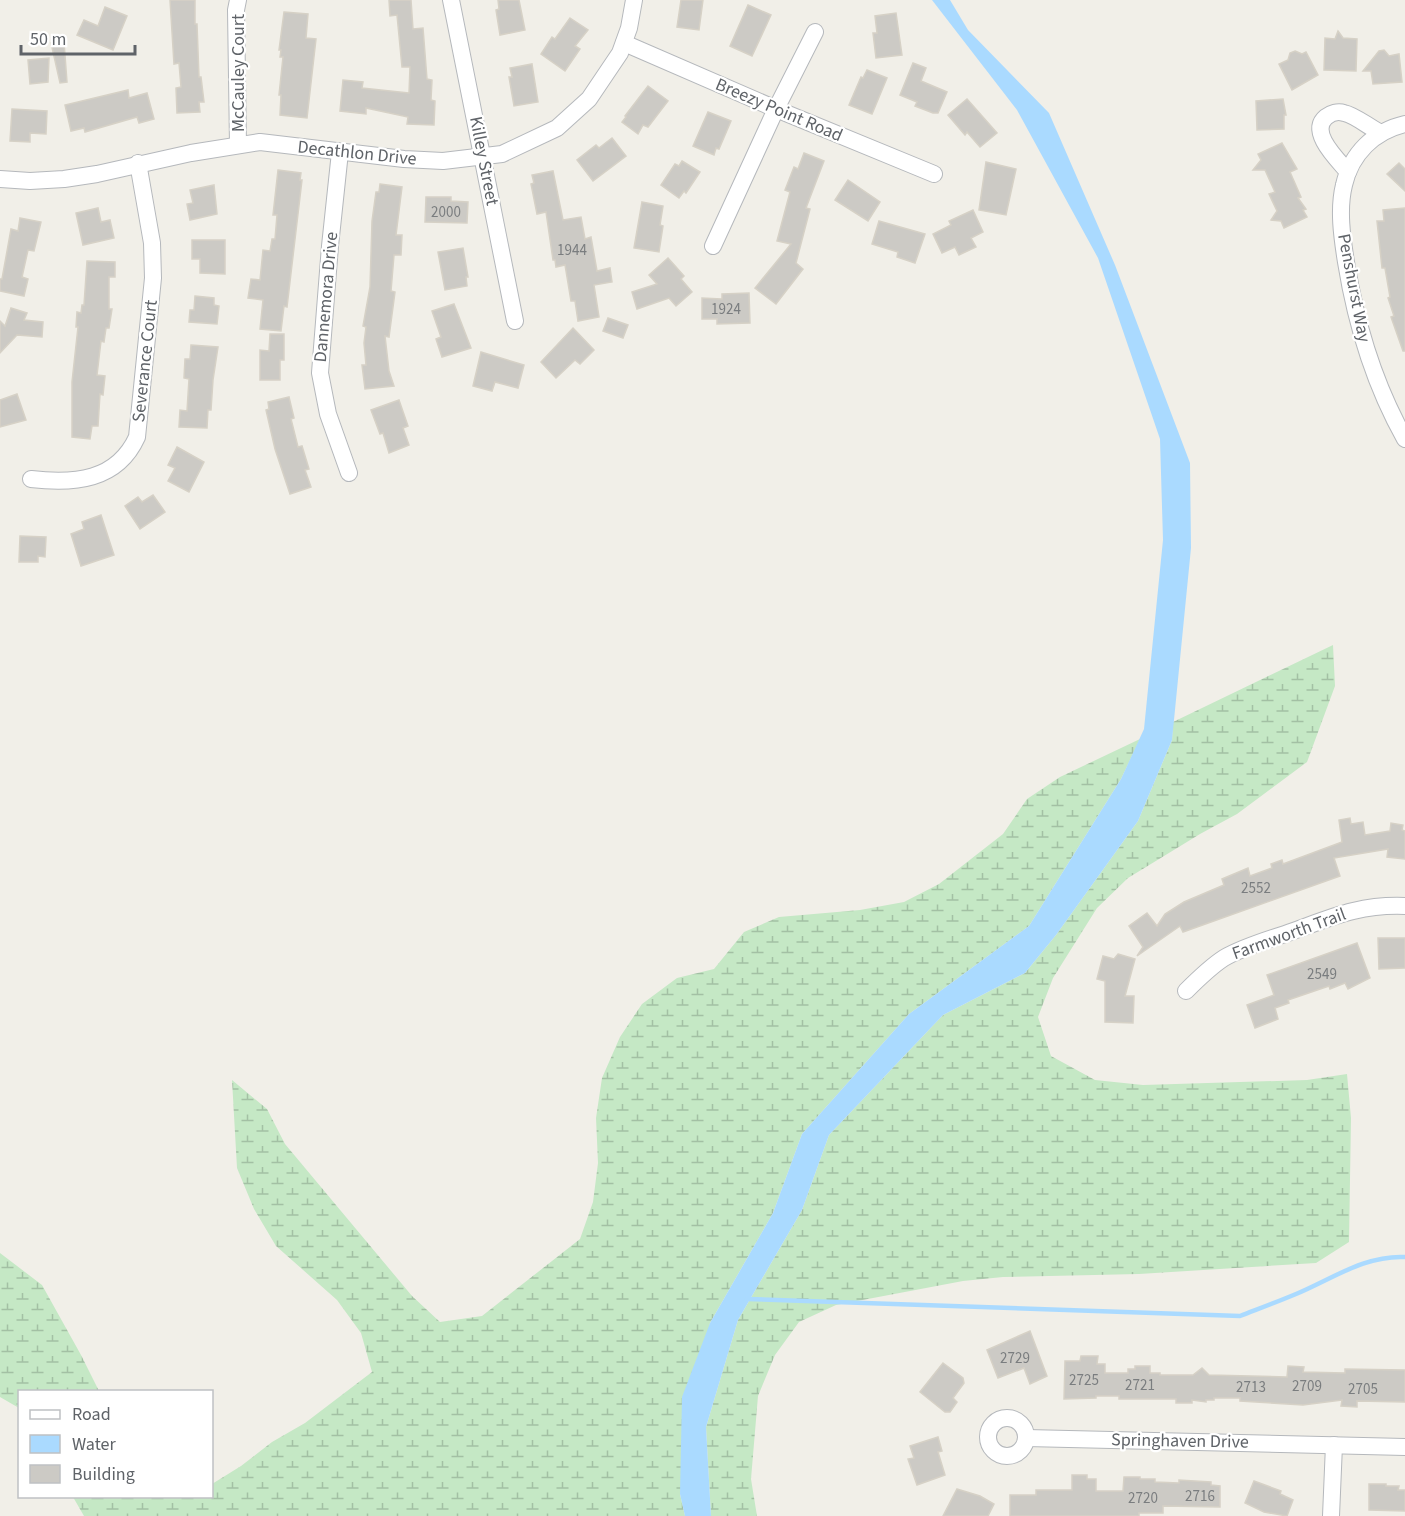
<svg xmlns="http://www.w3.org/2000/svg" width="1405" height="1516" viewBox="0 0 1405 1516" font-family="'Source Sans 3',sans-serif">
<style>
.wetland{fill:url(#wetland-marsh)}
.water{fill:#aadaff}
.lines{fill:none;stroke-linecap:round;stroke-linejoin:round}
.stream{stroke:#aadaff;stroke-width:4.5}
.building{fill:#cccac5;stroke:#d6d1c6;stroke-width:1.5}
.minor-casing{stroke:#b5b8bc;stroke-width:18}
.minor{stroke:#fff;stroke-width:16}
.labels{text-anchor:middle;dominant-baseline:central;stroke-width:4.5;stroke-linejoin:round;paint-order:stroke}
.number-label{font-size:15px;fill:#7a7d7f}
.street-label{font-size:18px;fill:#5f6368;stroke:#fff}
</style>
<defs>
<pattern id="wetland-marsh" width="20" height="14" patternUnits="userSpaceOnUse" patternTransform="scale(1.5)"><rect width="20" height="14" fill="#c5e8c5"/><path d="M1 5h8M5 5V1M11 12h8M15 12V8" fill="none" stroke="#a3c0a4"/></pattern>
</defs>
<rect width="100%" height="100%" fill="#f1efe8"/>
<g class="wetland">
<polygon points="1333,645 1335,686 1307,762 1237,814 1200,834 1128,878 1097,908 1053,978 1038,1017 1051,1056 1095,1080 1143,1085 1307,1080 1347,1074 1351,1118 1349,1242 1316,1263 1139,1274 1003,1277 963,1281 836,1305 799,1322 775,1355 758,1396 751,1479 757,1516 711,1516 706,1427 738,1320 802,1210 829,1135 943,1015 1025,973 1056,935 1138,821 1172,740 1173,722"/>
<polygon points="1140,739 1121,779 1029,926 909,1014 802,1134 773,1213 710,1323 680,1494 685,1516 84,1516 73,1497 212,1496 212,1484 241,1466 272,1442 305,1423 372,1372 361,1333 337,1300 276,1246 254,1209 237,1168 232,1080 267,1109 285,1144 412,1296 440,1322 482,1316 580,1239 593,1202 598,1163 596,1118 602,1078 620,1037 642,1004 677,978 714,969 744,932 779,917 860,910 904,902 939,884 1003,834 1027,799 1060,777"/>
<polygon points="0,1253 42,1285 81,1355 99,1391 20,1392 19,1408 0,1397"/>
</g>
<polygon class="water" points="932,0 950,0 968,30 1049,113 1115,265 1190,463 1191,548 1172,740 1138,821 1056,935 1025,973 943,1015 829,1135 802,1210 738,1320 706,1427 711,1516 685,1516 680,1494 682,1397 710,1323 773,1213 802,1134 909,1014 1029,926 1121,779 1144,729 1163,540 1160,439 1098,258 1017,110"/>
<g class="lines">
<path class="stream" d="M747,1299L1240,1316C1258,1309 1277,1302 1296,1294C1332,1279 1365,1255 1405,1257"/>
</g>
<g class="building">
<polygon points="170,0 195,0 195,24 197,24 199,77 201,77 204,102 199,102 200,112 177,113 176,88 181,87 179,63 174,64"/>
<polygon points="389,0 411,0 413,29 423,28 427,79 432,80 431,100 435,101 434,125 407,124 408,117 366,108 366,114 340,111 343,80 363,82 362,88 409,93 410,67 402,67 397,15 390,16"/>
<polygon points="498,0 519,0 525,30 500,35 496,10 499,9"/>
<polygon points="681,0 703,0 699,30 677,27"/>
<polygon points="748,5 771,15 752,56 730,46"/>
<polygon points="105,7 127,16 113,50 77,35 84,20 98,26"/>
<polygon points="284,12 308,14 306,38 316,39 307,118 280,115 281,95 279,95 283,57 280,57 281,50 279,50"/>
<polygon points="896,13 902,55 876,58 873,33 877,33 875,16"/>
<polygon points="570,18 588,30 575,46 580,49 565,71 541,54 552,37 555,39"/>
<polygon points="1338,31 1343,38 1357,39 1356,71 1324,70 1325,38 1335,39"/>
<polygon points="64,42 67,82 60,83 51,43"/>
<polygon points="1384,50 1389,56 1399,54 1402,82 1373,84 1371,71 1363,71 1379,51"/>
<polygon points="1295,51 1302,54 1306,52 1318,75 1292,90 1279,64 1288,60 1290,53"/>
<polygon points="49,58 48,82 30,84 28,60"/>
<polygon points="913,63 926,68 921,81 947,92 938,113 933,113 915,106 917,102 900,95"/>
<polygon points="532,64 538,102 514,106 509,77 512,77 510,68"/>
<polygon points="867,70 887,78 872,114 849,105 861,77 863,78"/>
<polygon points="648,86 668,101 648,127 643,125 638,134 622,122 626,117 625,116"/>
<polygon points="128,90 129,98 147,93 154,119 139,123 137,117 85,132 84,128 71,131 65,105"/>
<polygon points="967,99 997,133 980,147 967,132 965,135 948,115"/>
<polygon points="1283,99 1286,115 1284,115 1284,129 1257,130 1256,101"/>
<polygon points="12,109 47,111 46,134 30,133 30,142 10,141"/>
<polygon points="708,112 731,121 719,149 716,148 714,155 693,146"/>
<polygon points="612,138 626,156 593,181 577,160 596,145 599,148"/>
<polygon points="1282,143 1297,169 1290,172 1301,197 1298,198 1306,209 1303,210 1307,217 1284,228 1281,221 1271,220 1277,211 1269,194 1275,192 1265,170 1253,170 1261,160 1258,154"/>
<polygon points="804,153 824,161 806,208 810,209 796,263 803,269 776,304 755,288 791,244 777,241 790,192 785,190 794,167 798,169"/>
<polygon points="682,161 700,172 686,193 684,191 679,198 661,185 675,164 679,166"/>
<polygon points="986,162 1016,169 1006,215 979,210"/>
<polygon points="1399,163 1405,169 1405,191 1387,174"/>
<polygon points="278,170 301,173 300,180 302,180 287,307 284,306 281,331 260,329 263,300 248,298 251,279 260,280 263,250 270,251 272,239 275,239 277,215 273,215"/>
<polygon points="553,171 563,220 581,217 585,239 591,237 597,271 610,268 612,282 594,285 599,317 578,321 575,301 571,301 565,265 556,267 555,260 553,260 546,212 537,214 531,184 534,183 532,175"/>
<polygon points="848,180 880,202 868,221 835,200"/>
<polygon points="380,184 402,187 396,235 402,235 401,255 394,255 391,291 395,292 389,337 385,336 389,371 394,386 365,389 362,365 366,365 364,343 366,327 363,326 370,287 372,221 376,192 379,192"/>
<polygon points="214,185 217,214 190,220 187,204 193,203 190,190"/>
<polygon points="426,197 451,197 451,201 468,202 467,223 425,222"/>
<polygon points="642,202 663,206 660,225 663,226 659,252 634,248"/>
<polygon points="98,208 101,222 110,220 114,238 83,245 76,213"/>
<polygon points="1405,208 1405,351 1403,351 1391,317 1394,316 1388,298 1390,297 1385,268 1382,268 1377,221 1384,221 1383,210"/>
<polygon points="973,210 983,232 971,238 976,247 959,255 955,247 942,253 933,234 951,225 949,221"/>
<polygon points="20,218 41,222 34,251 28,250 22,277 28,279 24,296 0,291 0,279 2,279 11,229 18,231"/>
<polygon points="879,221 925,234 915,263 897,257 898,252 872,244"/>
<polygon points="192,240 225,240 225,274 200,273 200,259 192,259"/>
<polygon points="463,248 468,277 466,277 467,286 445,290 438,252"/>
<polygon points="668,258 684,276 681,279 692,292 676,306 669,298 637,309 632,292 657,284 649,275"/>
<polygon points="87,261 115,262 115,277 109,277 109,309 112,309 109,328 106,328 104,342 101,341 97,375 105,376 103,395 100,394 98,426 92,426 90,439 72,437 72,382 78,327 76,327 77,312 81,313 82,305 84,305"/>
<polygon points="749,293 750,323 717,324 717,319 702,319 702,298 722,299 722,294"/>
<polygon points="195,296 214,298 214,305 219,306 217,324 189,322 190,310 194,310"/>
<polygon points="454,304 471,348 442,357 436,339 441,337 432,311"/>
<polygon points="11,308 27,313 24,320 43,322 42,337 17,335 0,353 0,321 5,326"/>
<polygon points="608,318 628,325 623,338 603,331"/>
<polygon points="573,328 594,350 580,364 575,360 556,378 541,362"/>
<polygon points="270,334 284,334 284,360 280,360 280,380 260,380 260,350 269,351"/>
<polygon points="191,345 218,347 213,380 211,410 208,410 207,428 179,427 180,410 187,411 189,379 184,378 185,359 190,359"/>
<polygon points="481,352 524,365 518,388 495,382 492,391 473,386"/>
<polygon points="17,394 26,420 0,427 0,400"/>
<polygon points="289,397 294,418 291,419 298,447 302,446 309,469 305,470 311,487 290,494 275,449 266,410 269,409 268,402"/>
<polygon points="399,400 408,426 403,428 409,445 389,453 383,433 380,434 371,410"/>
<polygon points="177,447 204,462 189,492 168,481 175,468 168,465"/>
<polygon points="153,495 165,512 140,529 125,506 138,497 142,502"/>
<polygon points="101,515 114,555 81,566 71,534 84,529 82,522"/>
<polygon points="20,536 46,537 45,557 38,556 38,562 19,562"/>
<polygon points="1350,818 1351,824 1363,822 1365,835 1390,831 1391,823 1403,825 1402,830 1405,831 1405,859 1387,857 1388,849 1334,858 1340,876 1183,932 1180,926 1137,956 1143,947 1129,926 1147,913 1157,926 1165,914 1184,902 1224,885 1222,879 1248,868 1250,876 1272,868 1271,864 1282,860 1283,864 1342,842 1339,820"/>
<polygon points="1378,938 1405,938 1405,968 1379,969"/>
<polygon points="1357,943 1370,978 1348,989 1345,983 1330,989 1329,986 1288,1000 1289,1003 1275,1008 1278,1019 1255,1028 1247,1005 1274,995 1267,975"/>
<polygon points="1118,954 1135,959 1125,996 1134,996 1133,1023 1105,1022 1105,981 1097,979 1103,956 1114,959"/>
<polygon points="1030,1331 1047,1376 1030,1384 1024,1368 998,1378 987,1350"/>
<polygon points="1081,1356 1098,1356 1097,1364 1105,1364 1105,1373 1128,1373 1128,1369 1135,1369 1135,1366 1150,1366 1150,1373 1160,1373 1160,1375 1193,1375 1202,1368 1209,1375 1287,1377 1288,1366 1304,1367 1303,1372 1345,1373 1345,1369 1405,1370 1405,1402 1357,1401 1357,1407 1341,1406 1342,1400 1303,1405 1240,1401 1240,1398 1214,1398 1214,1400 1206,1400 1206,1402 1192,1400 1192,1403 1176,1403 1176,1399 1119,1399 1119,1396 1096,1396 1096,1398 1064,1399 1065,1361 1080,1361"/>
<polygon points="943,1363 963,1378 964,1383 953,1398 957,1402 950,1412 945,1412 920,1392"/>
<polygon points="938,1437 942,1451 938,1452 945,1475 917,1485 908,1459 914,1458 910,1446"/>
<polygon points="1072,1475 1087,1475 1087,1479 1096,1479 1096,1491 1123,1491 1124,1477 1140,1477 1140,1479 1155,1479 1155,1482 1179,1483 1179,1480 1211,1482 1211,1485 1220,1486 1220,1507 1163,1506 1163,1513 1139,1513 1139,1516 1010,1516 1010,1495 1036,1495 1036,1490 1072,1490"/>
<polygon points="1254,1481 1281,1491 1280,1494 1293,1500 1287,1516 1264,1512 1245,1503"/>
<polygon points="1369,1484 1386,1484 1386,1486 1399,1486 1398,1490 1405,1490 1405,1511 1369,1510"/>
<polygon points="957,1489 980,1496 994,1504 988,1516 943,1516"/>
</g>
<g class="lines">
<defs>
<g id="minor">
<polyline points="238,0 236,10 238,145"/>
<polyline points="451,0 515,321"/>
<polyline points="624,43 776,109 934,174"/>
<path d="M1405,124C1374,131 1351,154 1344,185C1338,209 1342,237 1346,262C1356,324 1374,384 1405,439"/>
<polyline points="340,152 330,246 320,373 328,414 349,473"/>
<path d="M1348,172C1338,160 1308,132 1326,117C1331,113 1338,111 1344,113C1355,115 1370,128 1381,133"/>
<polyline points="0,179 30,181 64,179 97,174 191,153 260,142 404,159 443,161 502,154 557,128 589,99 620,53 629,28 634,0"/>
<polyline points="713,246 776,109 815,32"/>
<path d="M31,479C74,484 117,481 137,437L153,278L152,243L138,163"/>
<path d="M1186,991C1198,979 1210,967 1224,958C1243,947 1264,941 1285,934C1328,919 1358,904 1405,906"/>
<circle cx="1007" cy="1437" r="19"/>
<polyline points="1026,1438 1405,1447"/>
<polyline points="1331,1516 1334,1445"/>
</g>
</defs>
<use href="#minor" class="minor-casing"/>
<use href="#minor" class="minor"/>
</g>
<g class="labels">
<g class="number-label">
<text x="446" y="212">2000</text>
<text x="572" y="250">1944</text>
<text x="726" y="309">1924</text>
<text x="1256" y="888">2552</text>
<text x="1322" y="974">2549</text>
<text x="1015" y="1358">2729</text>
<text x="1084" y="1380">2725</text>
<text x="1140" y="1385">2721</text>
<text x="1307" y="1386">2709</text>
<text x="1251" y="1387">2713</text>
<text x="1363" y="1389">2705</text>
<text x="1200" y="1496">2716</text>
<text x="1143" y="1498">2720</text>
</g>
<g class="street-label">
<text transform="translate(238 73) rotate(-90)">McCauley Court</text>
<text transform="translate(779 110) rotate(23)">Breezy Point Road</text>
<text transform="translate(357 153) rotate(6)">Decathlon Drive</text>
<text transform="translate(484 161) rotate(79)">Killey Street</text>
<text transform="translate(1354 288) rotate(79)">Penshurst Way</text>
<text transform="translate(326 297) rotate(-85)">Dannemora Drive</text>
<text transform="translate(145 361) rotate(-84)">Severance Court</text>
<text transform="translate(1289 934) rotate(-20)">Farmworth Trail</text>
<text transform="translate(1180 1441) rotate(1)">Springhaven Drive</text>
</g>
</g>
<rect x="18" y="1390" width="195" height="108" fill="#ffffff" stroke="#bfc1c3" stroke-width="1.5"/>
<rect x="30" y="1410" width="30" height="9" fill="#ffffff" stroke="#bfc1c3" stroke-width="1.5"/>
<text x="72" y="1420" font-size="18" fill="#5f6368">Road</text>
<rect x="30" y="1435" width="30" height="18" fill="#aadaff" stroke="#bfc1c3" stroke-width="1.5"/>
<text x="72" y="1450" font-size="18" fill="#5f6368">Water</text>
<rect x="30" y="1465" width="30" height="18" fill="#cccac5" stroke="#bfc1c3" stroke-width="1.5"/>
<text x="72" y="1480" font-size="18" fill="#5f6368">Building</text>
<path d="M21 45v9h114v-9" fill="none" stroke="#5f6368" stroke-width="3"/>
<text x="30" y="45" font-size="18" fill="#5f6368" stroke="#ffffff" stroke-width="4.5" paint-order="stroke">50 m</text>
</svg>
